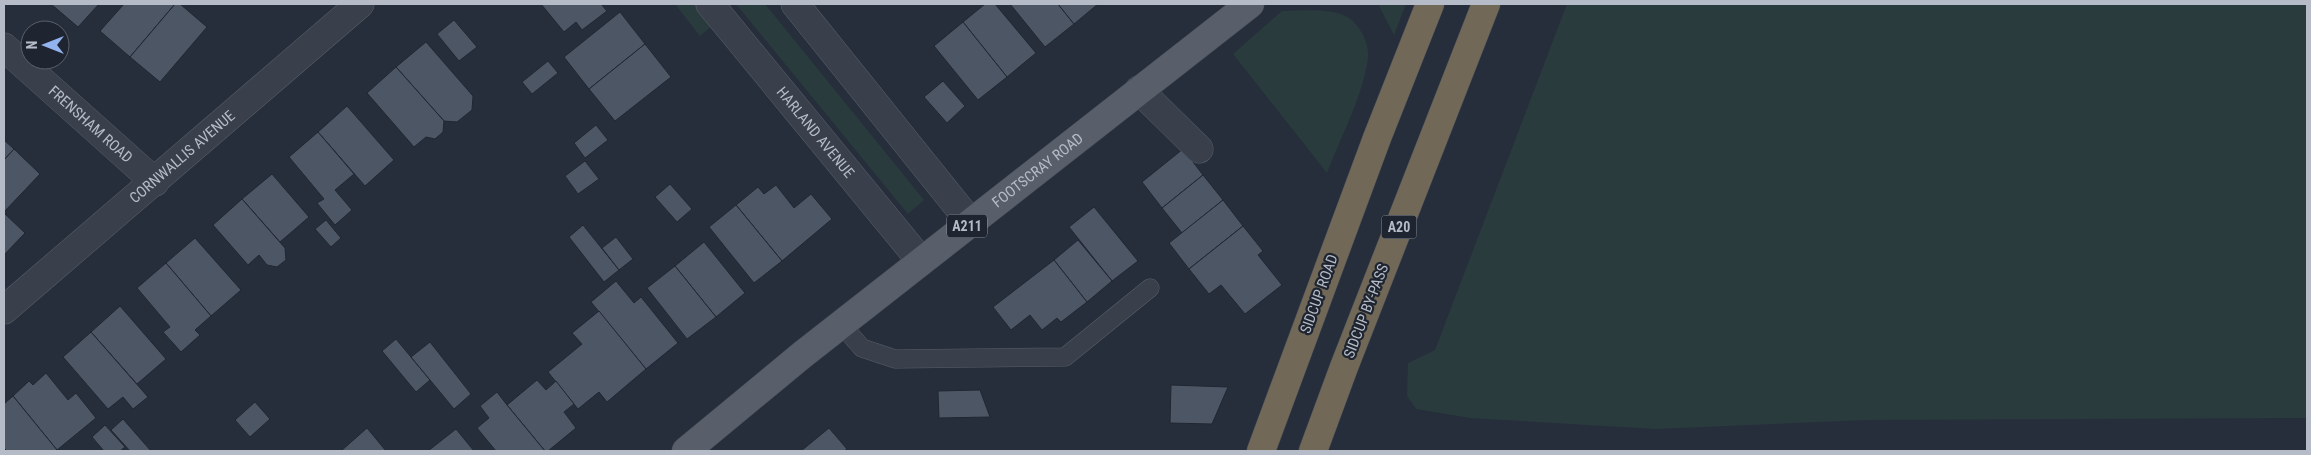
<svg xmlns="http://www.w3.org/2000/svg" width="2311" height="455" viewBox="0 0 2311 455" font-family="'Roboto Condensed',sans-serif">
<style>
.green{fill:#293b3d}
.building{fill:#4c5665;stroke:#212732}
.lines{fill:none;stroke-linecap:round;stroke-linejoin:round}
.lane-casing{stroke:#585e69;stroke-width:19}
.street-casing{stroke:#585e69;stroke-width:29}
.primary-casing{stroke:#434954;stroke-width:29}
.highway-casing{stroke:#454b56;stroke-width:29}
.lane{stroke:#3a404b;stroke-width:18}
.street{stroke:#3a404b;stroke-width:28}
.primary{stroke:#585f6b;stroke-width:28}
.highway{stroke:#716857;stroke-width:28}
.labels{text-anchor:middle;dominant-baseline:central;stroke-width:4.5;stroke-linejoin:round;paint-order:stroke}
.shield{fill:#1f2530;stroke:#888f9a;stroke-width:1}
.shield-label{font-size:14px;font-weight:bold;fill:#b5bcc7}
.street-label{font-size:15px;fill:#b5bcc7;stroke:#1f2530}
</style>
<rect width="100%" height="100%" fill="#262e3b"/>
<g class="green">
<polygon points="675,4 698,4 715,23 700,36"/>
<polygon points="736,4 765,4 924,200 908,214"/>
<polygon points="1378,4 1406,4 1394,35"/>
<polygon points="1567,4 2307,4 2307,418 1865,420 1656,429 1470,418 1416,409 1407,396 1408,363 1435,350"/>
<path d="M1282,11C1301,11 1325,8 1343,15C1358,20 1370,43 1368,58C1364,93 1340,139 1327,173L1233,54Z"/>
</g>
<g class="building">
<polygon points="51,4 99,4 78,27"/>
<polygon points="124,4 175,4 130,57 100,31"/>
<polygon points="175,4 180,4 207,27 160,82 130,57"/>
<polygon points="541,4 601,4 607,11 582,30 576,22 564,32"/>
<polygon points="985,4 995,4 1036,53 1007,77 963,22"/>
<polygon points="1010,4 1058,4 1074,24 1045,47"/>
<polygon points="1058,4 1098,4 1074,24"/>
<polygon points="620,12 645,44 589,89 564,57"/>
<polygon points="454,20 477,47 459,61 437,34"/>
<polygon points="963,22 1007,77 978,100 934,46"/>
<polygon points="426,42 473,96 472,110 457,122 444,121 396,67"/>
<polygon points="645,44 671,77 615,121 589,89"/>
<polygon points="548,61 558,73 532,94 522,82"/>
<polygon points="396,67 444,121 443,132 435,139 426,137 414,147 367,93"/>
<polygon points="943,81 965,106 947,123 924,97"/>
<polygon points="347,106 394,160 365,186 318,132"/>
<polygon points="596,125 608,140 585,158 574,143"/>
<polygon points="318,132 354,174 335,190 352,210 335,225 317,203 324,199 289,157"/>
<polygon points="4,140 14,149 4,160"/>
<polygon points="14,149 40,174 4,212 4,160"/>
<polygon points="1183,149 1203,175 1162,208 1142,182"/>
<polygon points="585,161 599,179 578,194 565,176"/>
<polygon points="272,174 309,217 280,242 242,199"/>
<polygon points="1203,175 1223,200 1182,233 1162,208"/>
<polygon points="670,184 692,209 677,222 655,197"/>
<polygon points="776,185 794,208 811,194 832,219 782,261 736,205 758,187 764,194"/>
<polygon points="242,199 285,248 286,260 277,267 267,265 259,255 248,265 213,225"/>
<polygon points="1223,200 1243,226 1189,269 1169,243"/>
<polygon points="736,205 782,261 754,283 709,227"/>
<polygon points="1094,207 1138,261 1112,281 1069,227"/>
<polygon points="4,213 25,233 4,255"/>
<polygon points="326,220 341,238 331,247 315,229"/>
<polygon points="583,225 619,270 604,282 569,237"/>
<polygon points="1243,226 1263,251 1258,255 1282,285 1245,314 1221,285 1209,294 1189,269"/>
<polygon points="616,237 633,259 619,270 602,248"/>
<polygon points="195,238 241,290 211,316 166,263"/>
<polygon points="1078,240 1112,281 1087,302 1054,260"/>
<polygon points="704,242 745,293 716,317 675,266"/>
<polygon points="1054,260 1087,302 1061,322 1057,318 1042,330 1030,315 1011,330 993,307"/>
<polygon points="166,263 211,316 195,330 200,335 181,352 163,332 170,327 137,288"/>
<polygon points="675,266 716,317 687,339 647,288"/>
<polygon points="616,281 634,303 641,297 678,343 646,369 591,302"/>
<polygon points="120,306 166,359 137,384 91,332"/>
<polygon points="599,311 646,369 607,402 599,392 578,409 548,372 582,344 572,333"/>
<polygon points="91,332 148,397 133,409 123,397 108,409 63,357"/>
<polygon points="396,339 430,380 416,392 382,351"/>
<polygon points="430,342 471,394 454,409 411,357"/>
<polygon points="46,373 68,400 76,393 96,418 57,450 13,396 29,381 33,385"/>
<polygon points="537,380 546,390 556,381 574,404 564,412 576,428 548,451 545,451 507,405"/>
<polygon points="1171,385 1228,387 1212,424 1170,423"/>
<polygon points="980,390 990,417 939,418 938,391"/>
<polygon points="497,392 507,405 545,451 496,451 477,428 489,418 480,406"/>
<polygon points="13,396 57,450 58,451 7,451 4,448 4,404"/>
<polygon points="255,402 270,419 250,437 235,420"/>
<polygon points="123,419 151,451 130,451 111,430"/>
<polygon points="105,425 125,447 120,451 104,451 92,437"/>
<polygon points="367,428 386,451 341,451"/>
<polygon points="829,428 847,449 844,451 801,451"/>
<polygon points="456,429 474,451 428,451"/>
</g>
<g class="lines">
<defs>
<polyline id="lane" points="841,324 862,348 895,359 1065,357 1150,288"/>
<g id="street">
<path id="s1" d="M710,4L921,261"/>
<polyline points="795,4 971,223"/>
<path id="s2" d="M4,47L155,182"/>
<polyline points="1139,90 1199,149"/>
<path id="s3" d="M4,310L360,4"/>
</g>
<g id="primary">
<path id="s4" d="M686,451L802,355L1250,4"/>
</g>
<g id="highway">
<polyline points="1261,451 1377,138 1430,4"/>
<polyline points="1313,451 1344,367 1486,4"/>
</g>
</defs>
<use href="#lane" class="lane-casing"/>
<use href="#street" class="street-casing"/>
<use href="#primary" class="primary-casing"/>
<use href="#highway" class="highway-casing"/>
<use href="#lane" class="lane"/>
<use href="#street" class="street"/>
<use href="#primary" class="primary"/>
<use href="#highway" class="highway"/>
</g>
<g class="labels">
<g class="shield">
<rect x="947" y="214.5" width="40" height="23" rx="4"/>
<rect x="1381.5" y="215.5" width="35" height="23" rx="4"/>
</g>
<g class="shield-label">
<text x="967" y="226">A211</text>
<text x="1399" y="227">A20</text>
</g>
<g class="street-label">
<text stroke="none"><textPath href="#s2" startOffset="116">FRENSHAM ROAD</textPath></text>
<text stroke="none"><textPath href="#s1" startOffset="166">HARLAND AVENUE</textPath></text>
<text stroke="none"><textPath href="#s3" startOffset="235">CORNWALLIS AVENUE</textPath></text>
<text stroke="none"><textPath href="#s4" startOffset="450">FOOTSCRAY ROAD</textPath></text>
<text transform="translate(1319 294) rotate(-70)">SIDCUP ROAD</text>
<text transform="translate(1366 311) rotate(-69)">SIDCUP BY-PASS</text>
</g>
</g>
<rect width="2311" height="455" fill="none" stroke="#b5bcc7" stroke-width="10"/>
<g transform="translate(45 45) rotate(270)"><circle r="24" fill="#1f2530" stroke="#5b616c"/>
<path d="M0-4L9 19L0 12L-9 19Z" fill="#93b3ee"/>
<text y="-8" font-size="14" font-weight="bold" text-anchor="middle" fill="#b5bcc7">N</text>
</g>
</svg>
